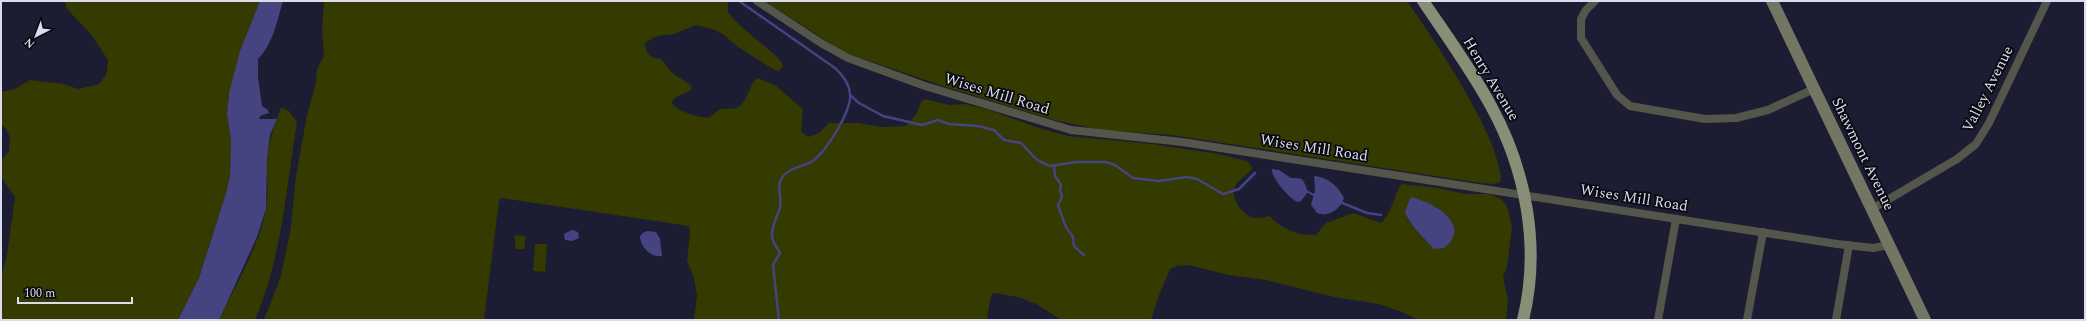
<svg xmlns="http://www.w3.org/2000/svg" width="2086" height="321" viewBox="0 0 2086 321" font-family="Spectral,serif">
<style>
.green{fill:#343a00;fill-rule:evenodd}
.water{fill:#454380}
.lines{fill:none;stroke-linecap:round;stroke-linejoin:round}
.stream{stroke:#454380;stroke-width:2.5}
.street{stroke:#54564b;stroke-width:8}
.secondary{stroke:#727663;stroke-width:12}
.primary{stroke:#898e76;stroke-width:12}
.labels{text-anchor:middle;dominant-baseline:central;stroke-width:3.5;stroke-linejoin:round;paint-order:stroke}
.street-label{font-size:15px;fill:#dcddec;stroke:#080811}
</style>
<rect width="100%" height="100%" fill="#1c1c32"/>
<g class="green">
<polygon points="65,1 260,1 248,32 229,93 227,114 231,141 230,176 226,193 199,278 178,320 1,320 1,277 7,255 15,197 1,177 1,161 9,151 10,137 6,129 1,124 1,92 15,89 30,80 64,84 78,89 99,84 106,75 108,60 91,34 67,9"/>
<path d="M324,1H728C729,5 726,9 729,13C737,27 782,56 783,66L779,71H776L738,47L724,35L716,30L696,25L674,34L657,36L646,42L645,45C646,55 651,58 661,59L671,72L692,86L690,91L676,97L671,102C677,112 698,117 709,118C712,116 716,111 719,110C726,107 735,111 741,105C748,97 752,81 757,78L775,85L803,109L801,131L808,137L819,133L829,123H858L882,127L906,126L916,114L921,102L925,99L949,105L965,104L989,110L1039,128L1068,136L1152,144L1218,154L1247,161L1252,167V169C1247,174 1240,180 1236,185C1228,197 1244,218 1256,218C1260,218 1265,217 1269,216C1283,229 1297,236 1316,235L1326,223L1353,213L1381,223C1392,213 1397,187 1402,184L1438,188L1465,194H1489L1501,199L1507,206L1512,227L1507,267L1503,276L1508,300L1506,320H1419L1402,312L1379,304L1334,297L1266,280L1229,275L1188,265L1177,266L1170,269L1159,295L1151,320H1062L1036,304L1018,297L993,293L991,296L987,320H694L697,296L694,278L687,261L690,232L689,226L501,198L499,201L484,320H264L281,276L284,261L291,227L296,176L307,115L316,83L317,70L324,55L322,32ZM1433,207L1448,216L1454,226C1454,241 1448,244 1435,249L1419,234L1407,218Z"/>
<path d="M765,1H1407C1433,38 1501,138 1501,181L1495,184L1480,183L1172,135L1101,130L1054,120L946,87L852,55L836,47Z"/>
<path d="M281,107L289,111L297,122C286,190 282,257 255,320H219C234,287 261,243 266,208C269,192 266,176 267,160C268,141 275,125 281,107Z"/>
<polygon points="515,235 525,236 525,249 515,249"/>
<polygon points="535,244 547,244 545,272 533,271"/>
</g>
<g class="water">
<path d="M260,1H283C277,21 273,44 258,59V77L262,106L268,110L269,113L260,116L259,119H277L270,135L267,158L266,209L257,237L219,320H178L199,278L226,193L230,176L231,141L227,114L229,93L240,51Z"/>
<path d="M1272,169L1279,170L1291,178C1303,178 1303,178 1308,192L1301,201L1298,202C1290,200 1270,176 1272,169Z"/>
<path d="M1314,176C1328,177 1338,186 1344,198C1341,209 1328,218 1317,213L1311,205L1315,190Z"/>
<path d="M1411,197C1433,202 1474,225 1444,248L1434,249C1426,240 1407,223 1405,211Z"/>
<polygon points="572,230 578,232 579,238 572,241 565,240 564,234"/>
<path d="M648,231L656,232L660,239L662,256C651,258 640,247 640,236L644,232Z"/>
</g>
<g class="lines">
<g class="stream">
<path d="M739,1L835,68C843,75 849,83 850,94C852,110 827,150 814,160C805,167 792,166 784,175C775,185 782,196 780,207C778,216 772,225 772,234C771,242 777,246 780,253L773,265L779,320"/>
<polyline points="850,95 859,103 883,116 922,125 938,120 949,124 978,126 994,130 1004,140 1021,143 1037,160 1050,166 1076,162 1106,162 1115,165 1133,178 1159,181 1187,177 1197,179 1223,194 1239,189 1255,173"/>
<polyline points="1054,166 1055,176 1061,185 1060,190 1062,197 1058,205 1060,211 1066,227 1073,237 1074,246 1084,255"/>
<polyline points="1306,191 1316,196"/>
<polyline points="1340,202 1367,213 1381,215"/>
</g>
<g class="street">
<polyline points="757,1 821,43 848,58 925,86 1071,130 1182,142 1837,244 1873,248 1889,245"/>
<polyline points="1595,1 1586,10 1581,19 1581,38 1617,95 1630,106 1705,119 1736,118 1768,110 1814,89"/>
<polyline points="1872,209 1957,159 1976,144 1989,123 2047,1"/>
<polyline points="1658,320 1676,219"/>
<polyline points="1747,320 1763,232"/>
<polyline points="1836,320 1849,245"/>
</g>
<polyline class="secondary" points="1772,1 1925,320"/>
<path class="primary" d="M1423,1C1446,35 1471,69 1491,106C1526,170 1541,247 1523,320"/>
</g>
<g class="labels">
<g class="street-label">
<text transform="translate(1491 79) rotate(59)">Henry Avenue</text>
<text transform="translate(1988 89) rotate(-63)">Valley Avenue</text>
<text transform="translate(997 94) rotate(17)">Wises Mill Road</text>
<text transform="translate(1314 148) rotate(9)">Wises Mill Road</text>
<text transform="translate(1863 154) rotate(64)">Shawmont Avenue</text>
<text transform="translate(1634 198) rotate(9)">Wises Mill Road</text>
</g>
</g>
<rect width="2086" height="321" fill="none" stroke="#dcddec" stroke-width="4"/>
<g transform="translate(36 36) rotate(222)" stroke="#080811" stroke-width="3" paint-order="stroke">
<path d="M0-3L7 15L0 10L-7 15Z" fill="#dcddec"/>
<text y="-6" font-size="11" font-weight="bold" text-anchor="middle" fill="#dcddec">N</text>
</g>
<path d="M18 297v6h114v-6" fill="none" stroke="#dcddec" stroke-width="2"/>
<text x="24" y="297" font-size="12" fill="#dcddec" stroke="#080811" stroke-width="3" paint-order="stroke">100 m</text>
</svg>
